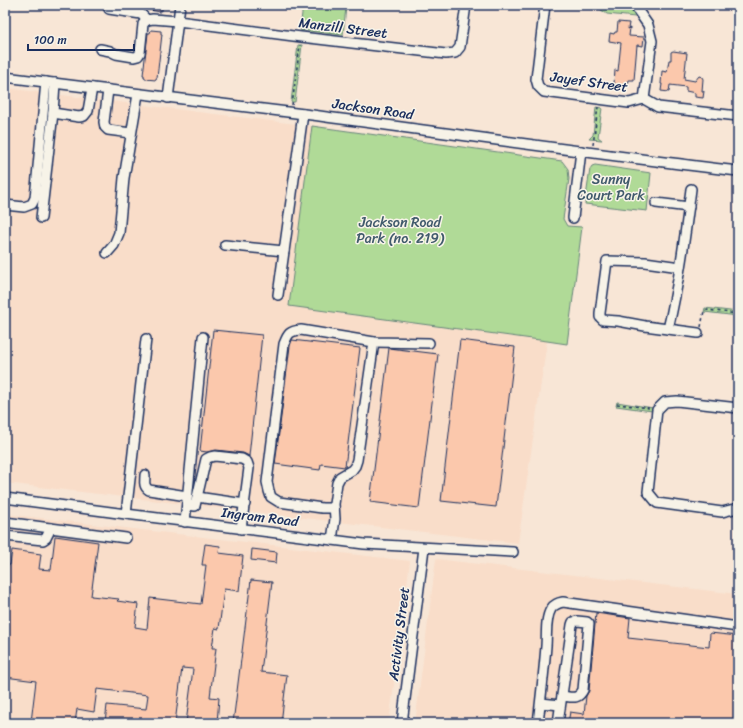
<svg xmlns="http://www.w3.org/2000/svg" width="743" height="728" viewBox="0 0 743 728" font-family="Sriracha,sans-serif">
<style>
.built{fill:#f9ddc9}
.green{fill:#b0da97;stroke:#66847a}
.building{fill:#fbc8ac;stroke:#1b2f5e}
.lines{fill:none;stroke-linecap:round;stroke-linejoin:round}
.minor-casing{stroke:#1b2f5e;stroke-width:12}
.path{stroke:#1b2f5e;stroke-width:1.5;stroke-dasharray:3 3;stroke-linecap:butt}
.minor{stroke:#f7f3e8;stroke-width:9}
.labels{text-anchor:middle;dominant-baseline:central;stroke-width:3;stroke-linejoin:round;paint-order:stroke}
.street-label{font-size:14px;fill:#1b2f5e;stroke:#f7f3e8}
.park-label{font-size:14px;fill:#405a6c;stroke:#f7f3e8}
</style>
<rect width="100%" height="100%" fill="#f8e6d6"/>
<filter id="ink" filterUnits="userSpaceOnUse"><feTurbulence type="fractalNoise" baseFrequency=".025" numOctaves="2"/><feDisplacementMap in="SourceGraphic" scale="8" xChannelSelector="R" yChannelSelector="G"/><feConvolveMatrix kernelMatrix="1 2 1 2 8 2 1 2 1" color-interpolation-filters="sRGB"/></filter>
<g filter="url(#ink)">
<g class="built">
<polygon points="5,88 312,126 289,306 547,341 518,543 5,483"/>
<polygon points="5,514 410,561 389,723 5,723"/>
<polygon points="436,559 738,594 738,723 415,723"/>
</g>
<g class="green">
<polygon points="303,5 326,5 346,7 343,35 300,30"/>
<polygon points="594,5 630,5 635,17 607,14"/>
<polygon points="298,45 302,45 295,102 291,102"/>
<polygon points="596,107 602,108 598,137 602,140 589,139 593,135"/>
<polygon points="312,126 562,161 568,169 569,179 563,219 567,226 582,227 567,344 547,341 289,306"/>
<polygon points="595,165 651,173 647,211 585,204 590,169 592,166"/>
<polygon points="705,308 738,312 738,316 704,312"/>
<polygon points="617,402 653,408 652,411 616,406"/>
</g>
<g class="building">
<polygon points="145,5 162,5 162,11 160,10 160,12 145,9"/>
<polygon points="618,22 629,23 628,29 630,28 629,36 644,37 643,46 637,45 634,80 629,80 628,84 624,84 624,88 616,87 616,84 614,84 615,70 618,71 621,43 609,41 610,33 614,34 615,32 617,32"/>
<polygon points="151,30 161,31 161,34 162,34 157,78 156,78 156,80 145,79 145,77 144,77 144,75 143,75 148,33 150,33"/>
<polygon points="673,51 687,53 684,79 695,81 699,76 702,77 703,79 702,91 704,91 703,98 695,97 695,93 686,91 686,87 670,85 669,92 661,91 662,84 661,84 662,71 667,72 669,60 671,60 671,52"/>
<polygon points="213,330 262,335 249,456 243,453 216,450 207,452 200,451"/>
<polygon points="292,340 360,348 345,467 321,464 320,470 275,464 290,346"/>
<polygon points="460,340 515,347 496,507 441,501"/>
<polygon points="389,348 438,354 419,508 370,502"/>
<polygon points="55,536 98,542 91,596 119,599 117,601 138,604 135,627 147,629 150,598 201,604 206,565 202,565 205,544 220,546 219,553 243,556 239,591 224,589 219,629 215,628 212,648 216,648 210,697 219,698 217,723 186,723 193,669 182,668 175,723 105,723 107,705 146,709 148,695 97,689 94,712 77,709 75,723 43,723 31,722 36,681 5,677 5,644 9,619 5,619 5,565 10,565 12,550 41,554 39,569 51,570"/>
<polygon points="252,549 277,552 276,563 251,560"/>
<polygon points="251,580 272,582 261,672 287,675 281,723 233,723"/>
<polygon points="596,613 630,618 628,638 709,647 710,633 738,636 738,723 568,723 570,712 584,714 586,696 589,691"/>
</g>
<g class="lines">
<defs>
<g id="minor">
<polyline points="545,5 536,79 538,86 544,92 629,103 644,99 658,107 738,116"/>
<polyline points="634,5 648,25 652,41 644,99"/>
<polyline points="109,9 141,14 147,20 153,19 178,21 301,37 446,54 455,53 460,47 466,5"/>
<polyline points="100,49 110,51 116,54 134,57 138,56 140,53 143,24 147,20"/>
<path d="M5,77C104,90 204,101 304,114C448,133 593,154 738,171"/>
<polyline points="55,83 53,113 79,117 84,116 88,111 92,88"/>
<polyline points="108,90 104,122 105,127 108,130 131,133"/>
<polyline points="168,98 180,5"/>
<polyline points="656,203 689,207"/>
<polyline points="5,205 24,207 32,204 35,198 46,82"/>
<polyline points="41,218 53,113"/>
<polyline points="573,218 581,151"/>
<polyline points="225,245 284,251"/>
<polyline points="107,253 114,245 119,233 124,178 138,94"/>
<polyline points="680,267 645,262 607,261 600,313 600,317 603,320 618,321 645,326 698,333"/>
<polyline points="278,295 303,114"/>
<path d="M668,329C679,283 685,236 691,189"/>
<polyline points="738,408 677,401 665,402 657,410 648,492 657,503 722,512 738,508"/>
<path d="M145,475C145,481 143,486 149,490L187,496"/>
<polyline points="197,497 245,504"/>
<polyline points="5,498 126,514 364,544 513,552"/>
<polyline points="187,505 195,506 206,459 210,457 215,456 242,459 247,462 249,468 241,529"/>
<path d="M334,508H322L279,502L271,497L269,491L267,482L284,344C288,334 289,331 301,330L374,342L429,343"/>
<polyline points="126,514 146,339"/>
<polyline points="5,522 126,538"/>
<polyline points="185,522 203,337"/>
<polyline points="5,536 43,540 46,538 51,528"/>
<polyline points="332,540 335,519 334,504 337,483 340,477 352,470 355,466 357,460 374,342"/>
<polyline points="541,703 560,705"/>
<polyline points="402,723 424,548"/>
<path d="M538,723C541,697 544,672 546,646C547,634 545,619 551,609C554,604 558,603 563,602L738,627"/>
<path d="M558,723L572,625L573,622L577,621L587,622L589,624L583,690C578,700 572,697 562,696"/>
</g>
</defs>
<use href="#minor" class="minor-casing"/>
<g class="path">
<polyline points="292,105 300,45"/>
<polyline points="593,145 598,107"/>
<polyline points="701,327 704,311 707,310 738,314"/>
<polyline points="617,404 649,408"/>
</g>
<use href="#minor" class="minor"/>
</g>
</g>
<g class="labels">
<g class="street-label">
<text transform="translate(343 28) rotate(7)">Manzill Street</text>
<text transform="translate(589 82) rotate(8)">Jayef Street</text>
<text transform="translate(373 109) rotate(8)">Jackson Road</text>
<text transform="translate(260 517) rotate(7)">Ingram Road</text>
<text transform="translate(399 634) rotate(-83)">Activity Street</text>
</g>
<g class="park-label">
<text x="611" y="179">Sunny<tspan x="611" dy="16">Court Park</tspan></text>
<text x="400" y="222">Jackson Road<tspan x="400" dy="16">Park (no. 219)</tspan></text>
</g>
</g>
<rect width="743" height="728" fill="none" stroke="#f7f3e8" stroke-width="20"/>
<rect x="10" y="10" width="723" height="708" fill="none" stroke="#1b2f5e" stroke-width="1.5" filter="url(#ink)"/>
<path d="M28 44v6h106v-6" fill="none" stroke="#1b2f5e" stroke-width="2"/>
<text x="34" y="44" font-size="12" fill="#1b2f5e" stroke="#f7f3e8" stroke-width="3" paint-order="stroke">100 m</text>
</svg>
